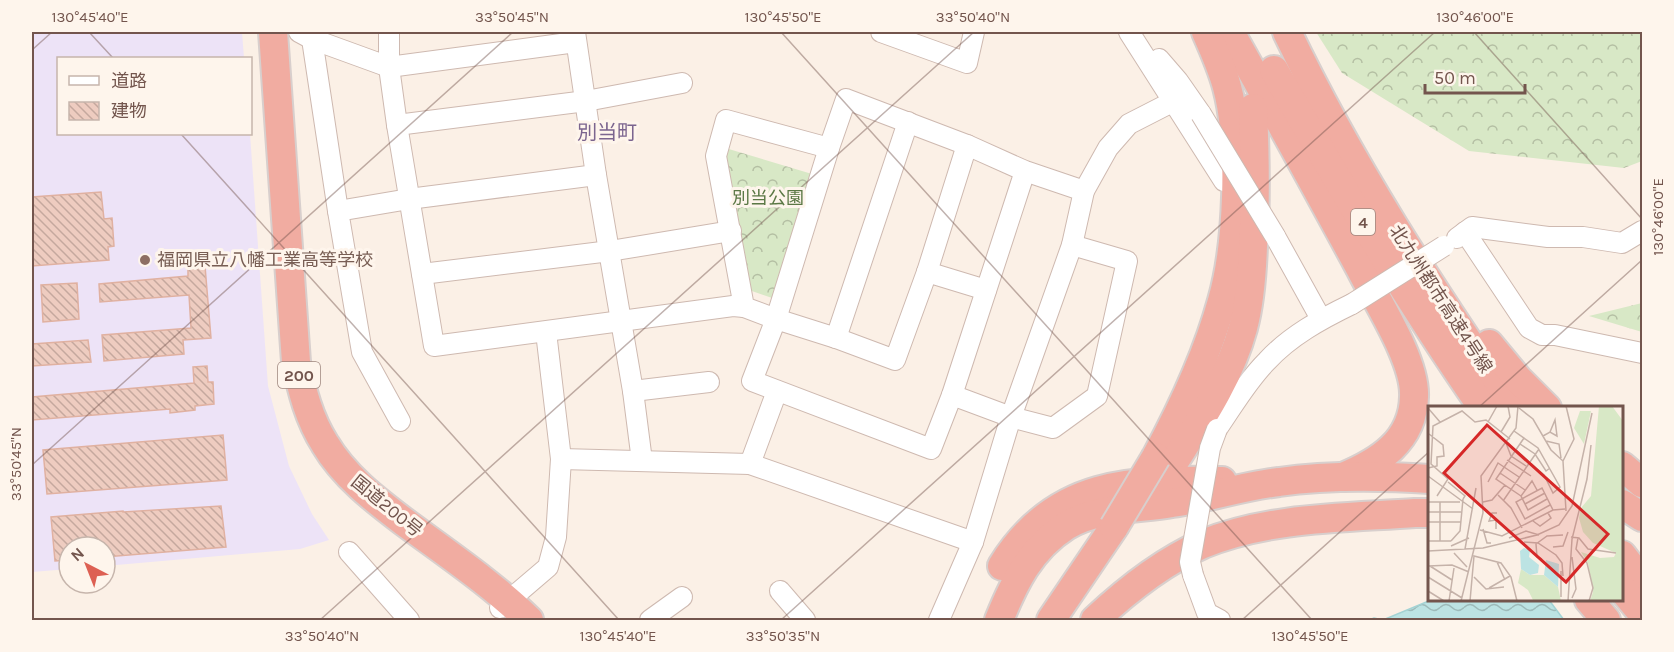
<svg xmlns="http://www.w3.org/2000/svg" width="1674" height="652" viewBox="0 0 1674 652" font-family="Karla,'Noto Sans JP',sans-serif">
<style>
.education{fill:#ede3f7}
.forest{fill:url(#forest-crowns)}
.water{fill:url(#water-waves);stroke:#a3d3d4;stroke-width:1.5}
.building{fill:url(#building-back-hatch);stroke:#e0b1a1;stroke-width:1.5}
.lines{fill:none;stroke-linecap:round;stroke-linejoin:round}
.minor-casing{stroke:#ceb9b0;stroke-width:22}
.highway-casing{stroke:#d8cfcd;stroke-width:32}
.minor{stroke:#fff;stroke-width:20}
.highway{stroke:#f1aca1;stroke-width:28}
.minor-bridge-casing{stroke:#ceb9b0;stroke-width:22;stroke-linecap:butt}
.highway-bridge-casing{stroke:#d8cfcd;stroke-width:32;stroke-linecap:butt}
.minor-bridge{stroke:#fff;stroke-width:20}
.highway-bridge{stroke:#f1aca1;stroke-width:28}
.ticks{fill:none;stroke:#73554d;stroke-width:1.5;stroke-opacity:0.45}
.education-dot{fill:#8d6e63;stroke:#fef5ec;stroke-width:2}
.labels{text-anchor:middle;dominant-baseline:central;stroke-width:6;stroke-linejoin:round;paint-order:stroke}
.shield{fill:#fef5ec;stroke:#9d857d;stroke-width:1.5}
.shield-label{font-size:16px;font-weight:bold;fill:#73554d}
.park-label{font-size:18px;fill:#5b7845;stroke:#fef5ec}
.education-label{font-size:18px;fill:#785e54;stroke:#fef5ec;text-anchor:start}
.street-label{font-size:18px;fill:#73554d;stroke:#fef5ec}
.neighbourhood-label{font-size:20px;fill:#7b658f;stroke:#fef5ec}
.inset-road{fill:none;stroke:#c5b2a9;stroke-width:1.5}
.view{fill:#d62828;fill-opacity:0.15;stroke:#d62828;stroke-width:3}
.inset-edge{fill:none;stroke:#73554d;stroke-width:3}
.neatline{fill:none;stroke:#73554d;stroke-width:2}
.ticks-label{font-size:15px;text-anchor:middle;fill:#73554d}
</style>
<defs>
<pattern id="forest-crowns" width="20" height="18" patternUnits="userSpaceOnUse" patternTransform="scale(1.5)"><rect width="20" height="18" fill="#d8e8c6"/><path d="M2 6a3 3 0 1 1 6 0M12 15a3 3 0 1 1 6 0" fill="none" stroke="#b4bfa3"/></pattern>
<pattern id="water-waves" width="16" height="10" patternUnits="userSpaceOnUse" patternTransform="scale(1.5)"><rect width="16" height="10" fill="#bce3e3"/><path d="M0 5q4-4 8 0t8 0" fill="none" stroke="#9dbbba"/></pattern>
<pattern id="building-back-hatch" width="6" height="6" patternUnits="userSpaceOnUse" patternTransform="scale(1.5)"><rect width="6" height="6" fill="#eeccc0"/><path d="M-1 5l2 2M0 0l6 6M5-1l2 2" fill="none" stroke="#c5a89e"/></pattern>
</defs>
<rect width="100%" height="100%" fill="#fbf0e6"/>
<polygon class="education" points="32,32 242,32 244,58 58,58 58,134 250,134 268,386 289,466 312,514 329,540 300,549 105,566 105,547 69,547 69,569 32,572"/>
<g class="forest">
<polygon points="1316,32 1642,32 1642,161 1624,168 1469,151 1342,73"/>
<polygon points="722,147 812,174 775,299 749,290"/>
<polygon points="1642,303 1642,332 1589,316"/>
</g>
<polygon class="water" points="1431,600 1549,600 1564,620 1369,620 1374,618 1383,620"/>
<g class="building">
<polygon points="101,192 104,219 112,218 114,246 108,247 109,260 32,266 32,197"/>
<polygon points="197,260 198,267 205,266 211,338 183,340 184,354 104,361 102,335 191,328 189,295 100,302 99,284 188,276 188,261"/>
<polygon points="77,283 79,319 43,322 41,285"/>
<polygon points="88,340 91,362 32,366 32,344"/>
<polygon points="207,366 208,382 213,382 214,404 195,406 195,410 170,413 170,409 32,420 32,397 194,383 193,367"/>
<polygon points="223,435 227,480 47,494 43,450"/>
<polygon points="221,506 226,547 105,557 105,547 69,547 69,560 55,561 51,517 123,511 123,512"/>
</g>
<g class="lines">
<defs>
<g id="minor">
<polyline points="299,32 312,39 389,67 576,42"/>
<polyline points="389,32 389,67 397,125 434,346 733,306 744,307"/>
<polyline points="575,32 596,175 633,391 642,461"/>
<polyline points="881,32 967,63 974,32"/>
<polyline points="1129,32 1224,181"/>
<polyline points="312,39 338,211"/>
<polyline points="1159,59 1178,81 1201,114"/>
<polyline points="397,125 586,101 682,83"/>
<polyline points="829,148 726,120 716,156 744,307 776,319 836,338 895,360 927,272 967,145"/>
<polyline points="1025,171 952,395 931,449 752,381 776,319 829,148 846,99 967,145 1025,171 1084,191"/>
<polyline points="1465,232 1529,328 1542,335 1555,335 1642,353"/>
<polyline points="1275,236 1321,319"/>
<polyline points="1457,238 1472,227 1548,237 1583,237 1622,243 1642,231"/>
<polyline points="927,272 986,290"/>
<polyline points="422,274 610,251 731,231"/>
<polyline points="836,338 908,122"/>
<polyline points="633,391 709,382"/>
<polyline points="952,395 1011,417 1053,428 1097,396 1127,261 1072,245"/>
<polyline points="400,421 362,352 338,211 409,199 596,175"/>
<path d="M1217,429C1233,406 1247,381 1267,361C1290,336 1321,319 1352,304"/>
<polyline points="561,459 750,464 973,542"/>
<polyline points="750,464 777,391"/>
<polyline points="349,552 409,620"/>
<polyline points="1193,575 1207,613 1220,620"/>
<polyline points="780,591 805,620"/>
<polyline points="500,608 548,567 556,537 561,459 546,332"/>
<polyline points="650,620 682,597"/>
<polyline points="939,620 973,542 1011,417 1072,245 1084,191 1108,148 1129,124 1174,101"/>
</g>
<g id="highway">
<path d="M273,32L296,362C302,391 309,419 325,444C344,476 374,499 403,521C446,553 491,583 529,620"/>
<path d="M1230,32C1274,110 1317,189 1360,268C1377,302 1416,361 1414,397C1413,441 1379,462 1343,477"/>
<path d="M1287,32C1350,164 1430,287 1513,408"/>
<path d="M1274,70C1340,185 1407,299 1483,408"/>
<polyline points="1489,344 1518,379 1547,408"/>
<path d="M1156,457C1183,407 1207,356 1222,301C1238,245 1242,144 1227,87C1222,68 1214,50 1206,32"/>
<path d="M1176,459C1202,418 1230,376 1243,328C1250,302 1252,273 1253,246C1256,200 1255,154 1253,108"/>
<polyline points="1622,466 1642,483"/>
<polyline points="1622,504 1642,517"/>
<polyline points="1622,555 1642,581"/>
<path d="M1002,566C1055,480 1131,480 1222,481"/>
<polyline points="1622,589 1642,613"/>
<polyline points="1589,600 1606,620"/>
<path d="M999,620C1014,583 1030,549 1066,526C1097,507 1138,509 1172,503C1208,498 1243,486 1279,482C1329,475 1380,476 1430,479"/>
<polyline points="1051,620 1114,527"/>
<path d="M1095,620C1127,590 1162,562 1203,544C1269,517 1344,518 1415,513H1430"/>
</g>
</defs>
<use href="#minor" class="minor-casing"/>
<use href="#highway" class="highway-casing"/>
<use href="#minor" class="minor"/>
<use href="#highway" class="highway"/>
<defs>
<g id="minor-bridge">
<polyline points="1201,114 1275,236"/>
<polyline points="1352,304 1444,246"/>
<polyline points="1193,575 1190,562 1210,448 1217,429"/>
</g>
<polyline id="highway-bridge" points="1114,527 1156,457"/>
</defs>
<use href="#minor-bridge" class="minor-bridge-casing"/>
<use href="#highway-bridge" class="highway-bridge-casing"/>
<use href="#minor-bridge" class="minor-bridge"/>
<use href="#highway-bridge" class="highway-bridge"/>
</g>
<path class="ticks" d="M89,32L113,58M781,32L1312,620M1474,32L1642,219M32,50L52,32M181,134L619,620M1478,408L1642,260M32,465L513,32M320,620L974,32M781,620L1435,32M1242,620L1430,451"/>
<circle class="education-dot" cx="145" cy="260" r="6"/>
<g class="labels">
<g class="shield">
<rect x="1351" y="209" width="24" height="26" rx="4.5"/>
<rect x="278" y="362" width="42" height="26" rx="4.5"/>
</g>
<g class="shield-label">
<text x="1363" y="222">4</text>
<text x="299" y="375">200</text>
</g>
<g class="park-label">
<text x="768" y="198">別当公園</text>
</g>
<g class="education-label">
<text x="157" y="260">福岡県立八幡工業高等学校</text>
</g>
<g class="street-label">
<text transform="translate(1441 299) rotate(57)">北九州都市高速4号線</text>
<text transform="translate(387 506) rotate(39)">国道200号</text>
</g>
<g class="neighbourhood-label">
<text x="607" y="132">別当町</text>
</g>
</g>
<g transform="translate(1428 406)">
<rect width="195" height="195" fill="#fbf0e6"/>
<path d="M171,0H184L195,15V195H162L165,186L160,157L153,146L172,152L186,151L188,147L165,137L155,126L151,112L153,102L163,90ZM152,5H163L156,38L146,22ZM93,163L102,169H116L130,181L133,195H101L105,194L100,184L90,177Z" fill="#d8e8c6"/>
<path d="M96,142L102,144L101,151L111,159L110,167L102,169L93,163L92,145ZM118,154L131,158L130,181L116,169Z" fill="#bce3e3"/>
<path class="inset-road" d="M0,2L12,16M91,2L105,13L123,44L135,55L138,105M60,16L69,0M86,25L110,42L132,81L125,87L116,69L88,44M73,26L82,11L80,0M115,30L122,26L129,30L127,14L122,26M118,35L131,38L133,52M78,37L83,50L98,60M92,38L107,48L118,65L122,62M79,54L103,70M135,55L146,33L138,0M0,62L9,60V51L16,50L15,39L1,28M72,67L97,84M0,70L45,103M20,76L37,90L35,93M60,76L70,57L91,71M109,84L104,75L93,90L100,104L119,93M70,89L83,102L94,122M9,90L20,73L3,58L5,20L34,5L47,16L58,14L82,33M93,90L68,73L96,32M75,95L111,43M0,96H32M12,96V135M55,96L64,94L77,79M97,98L117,87M122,99L97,113L88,96L114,82L125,104M0,106H33M105,115L112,120L123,112L120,107M0,116H33M55,123L59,137H63M68,123V114L61,115L64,107H69M52,124L74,130L125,104L137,103M143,131L151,132L160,143L188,147M81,132L98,125L111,129M150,132L148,143L159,157L165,182L161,195M0,135H23M23,135L32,125L35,93M96,136L110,137L128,149L134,157L135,170M23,140L41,132M125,141L135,140L140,126M37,143L48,82M0,145L55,142L109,129L131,119L144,100L164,7M26,147L39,161M114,153L109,151L108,138L119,130L135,129M69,156L77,174M0,160L24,159L41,166M2,160L24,174M0,171L34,192M46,171L58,183L76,181M61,182L82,170M0,185L16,195M133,191V165M144,192L148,183L144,151M21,195L26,162M33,195L55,107L53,70L88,22L90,0M42,195L46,150L73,157L83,171L89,195M140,195L144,133L159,73L163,39"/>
<path class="view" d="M59,19L180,128L138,176L16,67Z"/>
<rect width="195" height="195" class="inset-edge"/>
</g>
<rect width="1674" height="652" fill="none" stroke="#fef5ec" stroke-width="66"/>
<rect x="57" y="57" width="195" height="78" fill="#fef5ec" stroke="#c6b5ac" stroke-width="1.5"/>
<rect x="69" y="76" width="30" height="9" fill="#ffffff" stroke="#c6b5ac" stroke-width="1.5"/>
<text x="111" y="87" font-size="18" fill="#73554d">道路</text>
<rect x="69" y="102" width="30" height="18" fill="url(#building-back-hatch)" stroke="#c6b5ac" stroke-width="1.5"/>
<text x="111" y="117" font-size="18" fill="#73554d">建物</text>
<g transform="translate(87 565) rotate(318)"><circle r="28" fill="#fef5ec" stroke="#c6b5ac" stroke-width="1.5"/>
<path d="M0-4.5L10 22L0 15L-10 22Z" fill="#dd6053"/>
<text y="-9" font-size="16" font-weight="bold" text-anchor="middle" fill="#73554d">N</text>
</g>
<path d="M1425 84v9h100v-9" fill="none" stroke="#73554d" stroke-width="3"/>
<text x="1434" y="84" font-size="18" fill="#73554d" stroke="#fef5ec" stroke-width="4.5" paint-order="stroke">50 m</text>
<rect x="33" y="33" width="1608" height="586" class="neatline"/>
<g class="ticks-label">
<text x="90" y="22">130°45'40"E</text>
<text x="512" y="22">33°50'45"N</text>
<text x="783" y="22">130°45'50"E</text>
<text x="973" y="22">33°50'40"N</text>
<text x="1475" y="22">130°46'00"E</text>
<text transform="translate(1658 217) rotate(-90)" y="5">130°46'00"E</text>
<text transform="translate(16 464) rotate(-90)" y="5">33°50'45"N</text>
<text x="322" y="641">33°50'40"N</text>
<text x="618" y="641">130°45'40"E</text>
<text x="783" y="641">33°50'35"N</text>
<text x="1310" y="641">130°45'50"E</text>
</g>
</svg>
